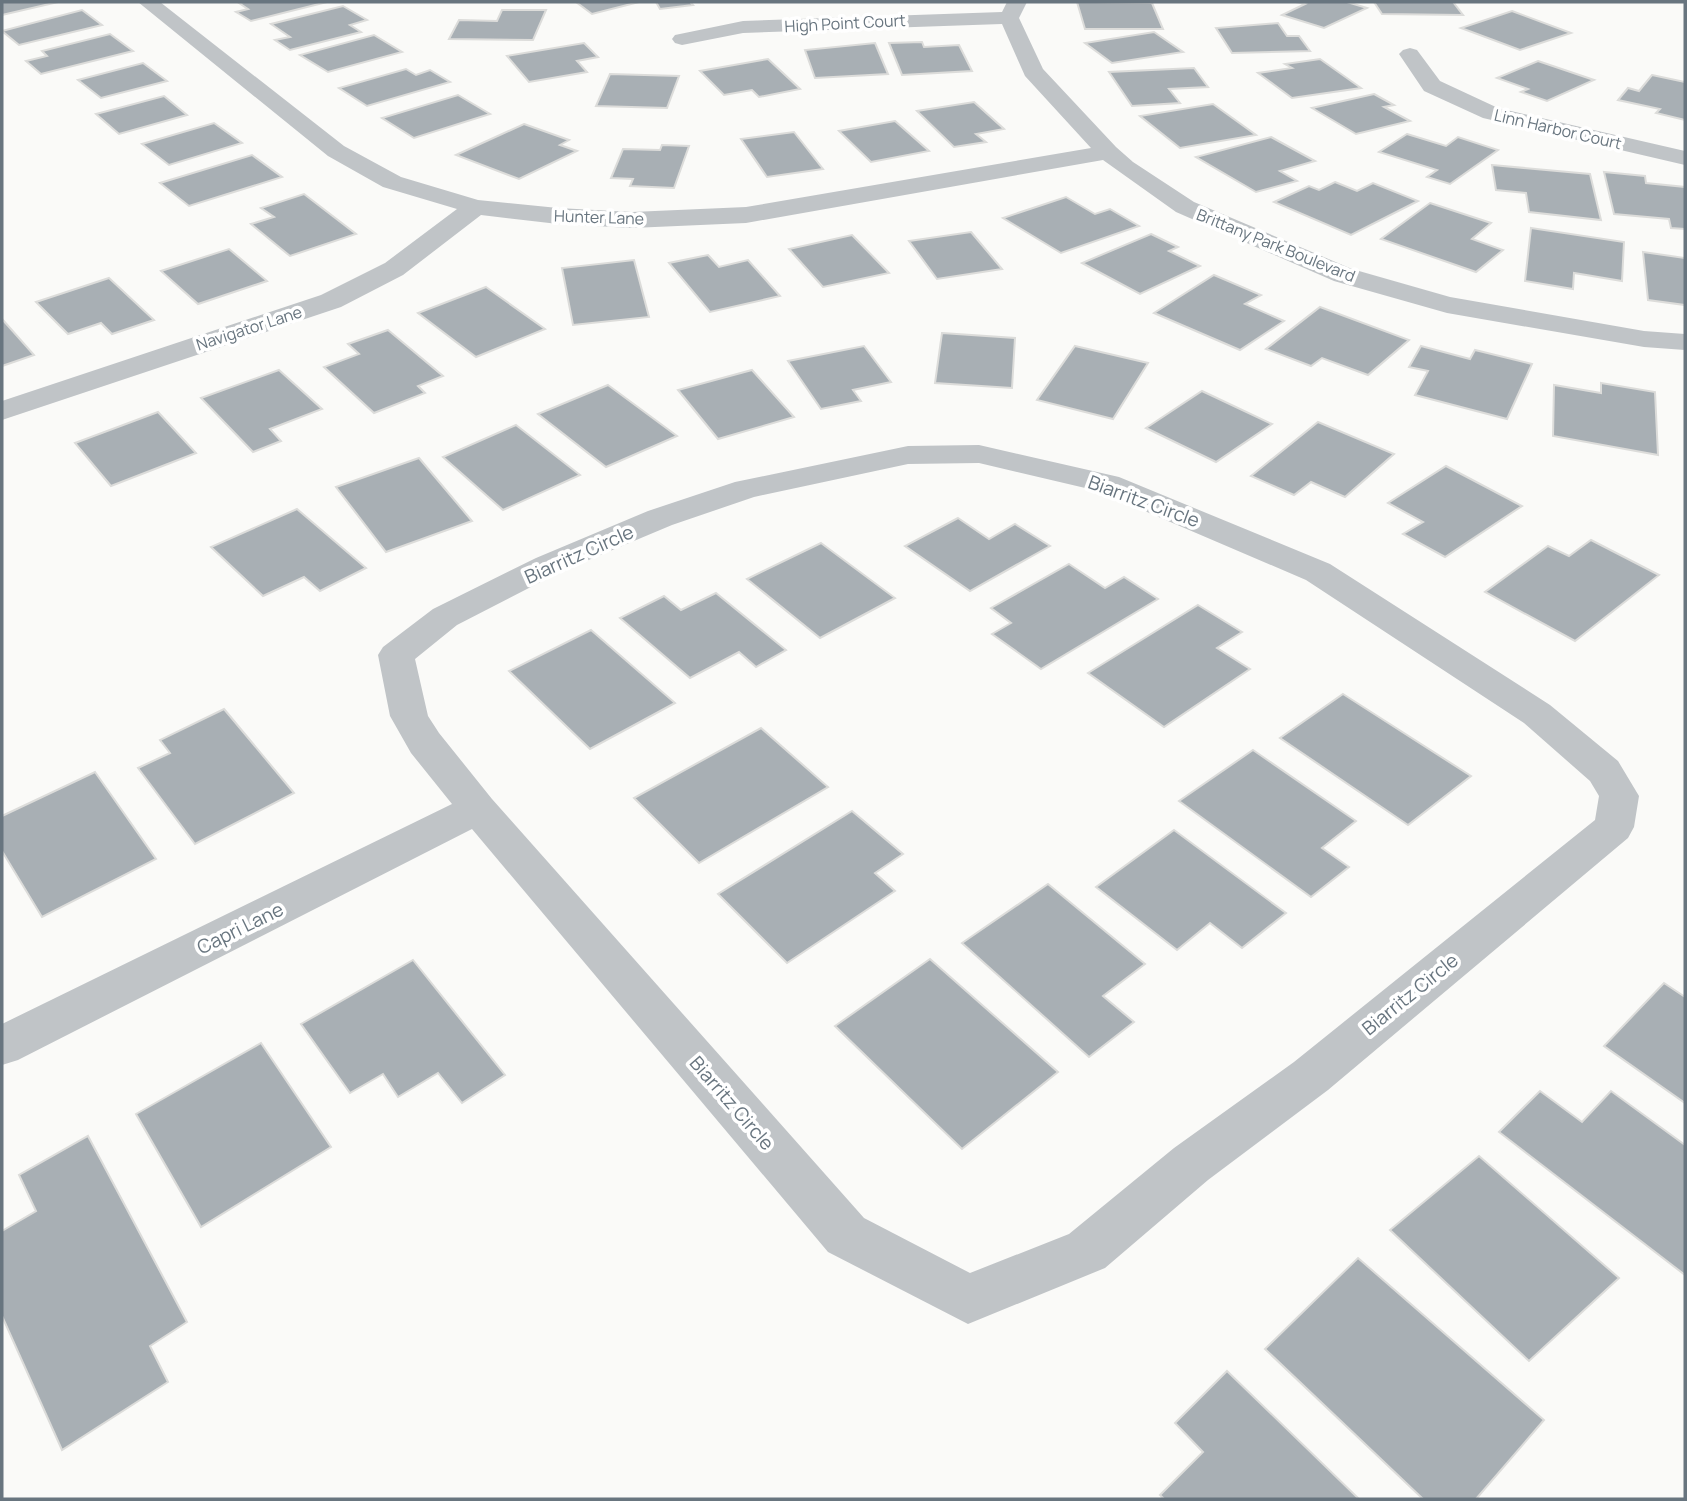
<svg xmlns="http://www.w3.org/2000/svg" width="1687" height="1501" viewBox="0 0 1687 1501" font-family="Manrope,sans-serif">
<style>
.building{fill:#a8afb4;stroke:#dcdcda;stroke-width:2}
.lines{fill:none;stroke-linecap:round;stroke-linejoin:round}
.street{fill:#c0c4c7;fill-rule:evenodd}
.labels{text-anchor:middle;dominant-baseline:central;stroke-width:7;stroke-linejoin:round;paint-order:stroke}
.far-street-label{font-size:16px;fill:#68757f;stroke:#fff}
.street-label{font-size:19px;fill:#68757f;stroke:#fff}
</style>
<rect width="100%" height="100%" fill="#fafaf8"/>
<g class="building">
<polygon points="2,2 58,2 2,15"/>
<polygon points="244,2 327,2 251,21 236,12 248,9 239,3"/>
<polygon points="576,2 639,2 592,14"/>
<polygon points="656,2 690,2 693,5 660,9"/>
<polygon points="1077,2 1152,3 1163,29 1085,29"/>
<polygon points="1296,2 1347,2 1367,8 1324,28 1282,15 1305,4"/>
<polygon points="1374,2 1453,2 1463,15 1382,14"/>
<polygon points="343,6 367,20 350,25 361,32 290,50 275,40 290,37 271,24"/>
<polygon points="82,10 102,25 19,45 2,31"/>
<polygon points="502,10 546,10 533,40 449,39 459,20 497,21"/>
<polygon points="1512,11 1571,33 1520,50 1461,28"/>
<polygon points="1278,23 1287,36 1299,36 1310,51 1232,53 1216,28"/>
<polygon points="1154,32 1183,52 1112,63 1085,43"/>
<polygon points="110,34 133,51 41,74 26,61 47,56 42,51"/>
<polygon points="374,35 402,52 328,72 300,55"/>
<polygon points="922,42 924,47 959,45 972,71 902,75 889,43"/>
<polygon points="584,43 598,57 577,61 587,72 529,82 507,56"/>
<polygon points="875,43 888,74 815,78 805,50"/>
<polygon points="768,59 800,89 759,97 752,90 724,95 700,71"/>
<polygon points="1320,59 1361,88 1292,98 1258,73 1292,68 1285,64"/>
<polygon points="1538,61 1594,80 1547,101 1521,92 1528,89 1497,78"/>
<polygon points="143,63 167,81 101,98 78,80"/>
<polygon points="1194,68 1208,87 1169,89 1180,103 1132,106 1109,72"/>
<polygon points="406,69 416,75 430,70 450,82 367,106 339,88"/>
<polygon points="610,74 679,76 667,108 596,106"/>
<polygon points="1652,75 1685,82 1685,120 1656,113 1660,109 1618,100 1628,88 1639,91"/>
<polygon points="1374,94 1394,105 1384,107 1410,121 1356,134 1312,108"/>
<polygon points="458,95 490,114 414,138 382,118"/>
<polygon points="164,96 187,115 119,134 96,114"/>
<polygon points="974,102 1004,129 976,134 986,142 954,147 917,111"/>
<polygon points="1213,104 1256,135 1180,148 1140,116"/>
<polygon points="895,121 929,151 871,162 839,131"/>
<polygon points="214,123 242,143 169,165 142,144"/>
<polygon points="524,124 569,140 560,145 577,151 519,179 456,155"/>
<polygon points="794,132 823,169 767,177 741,139"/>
<polygon points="1407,134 1446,146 1458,137 1498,150 1450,184 1427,177 1437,170 1379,152"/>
<polygon points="1271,137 1315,161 1280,171 1297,181 1256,192 1196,157"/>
<polygon points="662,145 689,146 674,188 630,186 633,179 611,178 623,149 660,150"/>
<polygon points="252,155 282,177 189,206 160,183"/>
<polygon points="1492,165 1590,174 1601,220 1529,212 1526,193 1496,190"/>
<polygon points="1604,172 1645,176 1646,183 1685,187 1685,229 1671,228 1669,219 1614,214"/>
<polygon points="1335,182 1357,191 1373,183 1418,201 1351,235 1274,202 1309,186 1319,190"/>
<polygon points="304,194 356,234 290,256 251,224 274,217 261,208"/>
<polygon points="1066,197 1095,214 1110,209 1139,226 1061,253 1003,218"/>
<polygon points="1430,203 1491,223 1472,239 1503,250 1476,272 1381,239"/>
<polygon points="1531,228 1624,242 1622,281 1574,273 1573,289 1525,281"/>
<polygon points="971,232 1002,269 937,279 909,241"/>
<polygon points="1151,234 1178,247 1169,251 1200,266 1140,294 1082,263"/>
<polygon points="852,235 889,273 823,287 789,249"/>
<polygon points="229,249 267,281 198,304 161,271"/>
<polygon points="1643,252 1685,258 1685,305 1648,300"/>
<polygon points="708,255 719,267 748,260 780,296 710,312 669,263"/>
<polygon points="634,260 649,317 573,325 562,268"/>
<polygon points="1214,275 1261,295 1245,304 1284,321 1240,350 1154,313"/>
<polygon points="109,278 154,320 112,334 101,323 68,334 36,302"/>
<polygon points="486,287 545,329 476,357 418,313"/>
<polygon points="1320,307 1409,340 1368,375 1322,358 1311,366 1266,349"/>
<polygon points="2,319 34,355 2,366"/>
<polygon points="388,330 443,376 418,386 425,393 374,413 324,367 359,354 348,344"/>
<polygon points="942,333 1015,338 1012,388 935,383"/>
<polygon points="864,346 891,382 853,390 861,401 821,409 788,361"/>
<polygon points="1075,346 1148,363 1113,419 1037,400"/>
<polygon points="1421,346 1470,359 1475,350 1532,364 1507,419 1415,395 1428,371 1409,367"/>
<polygon points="279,370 322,409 270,429 281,441 253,452 201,398"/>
<polygon points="752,370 794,417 718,439 678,390"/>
<polygon points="1601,383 1655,392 1658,455 1553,436 1554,385 1601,393"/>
<polygon points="608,385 677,436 606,467 538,414"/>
<polygon points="1202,391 1272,424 1216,462 1146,428"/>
<polygon points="158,412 196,453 111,486 75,443"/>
<polygon points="1318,422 1394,454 1345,497 1311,482 1294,495 1251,476"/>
<polygon points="516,425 580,475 503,510 443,457"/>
<polygon points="419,458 472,521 386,552 336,487"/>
<polygon points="1446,466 1522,506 1445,557 1403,534 1423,522 1388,503"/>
<polygon points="297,509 366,568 320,591 304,577 263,596 211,547"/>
<polygon points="958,518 989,539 1015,524 1050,546 970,591 905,546"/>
<polygon points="1591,540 1659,575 1575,641 1485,592 1548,546 1569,556"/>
<polygon points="821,543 895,598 820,638 747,579"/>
<polygon points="1069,564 1105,588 1124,577 1158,599 1041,669 992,634 1011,623 991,608"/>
<polygon points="716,593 786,650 756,667 739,652 690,678 620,618 664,596 681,610"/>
<polygon points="1198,605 1242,632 1217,648 1250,669 1164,727 1088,673"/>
<polygon points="591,630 675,703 590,749 509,671"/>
<polygon points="1343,694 1471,776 1408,825 1280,738"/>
<polygon points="224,709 294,793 195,844 138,768 170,753 160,740"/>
<polygon points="761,728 828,787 699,863 634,798"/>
<polygon points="1253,750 1356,821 1322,848 1349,867 1311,897 1179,801"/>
<polygon points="95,772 156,859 42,917 2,851 2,816"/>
<polygon points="852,811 903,854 875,873 895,891 787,963 718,894"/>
<polygon points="1174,830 1286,913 1242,948 1210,923 1177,950 1096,887"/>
<polygon points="1048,884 1145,964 1103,996 1134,1022 1089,1057 962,943"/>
<polygon points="930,959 1058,1072 962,1149 835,1026"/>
<polygon points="413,960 505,1075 462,1103 438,1073 398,1097 383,1074 350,1093 301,1024"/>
<polygon points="1664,983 1685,997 1685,1103 1604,1046"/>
<polygon points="261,1043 331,1147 201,1227 136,1114"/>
<polygon points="1540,1091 1582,1122 1611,1091 1685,1145 1685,1275 1499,1132"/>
<polygon points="88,1136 187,1322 150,1346 168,1382 62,1450 2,1316 2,1231 36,1211 19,1175"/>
<polygon points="1479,1156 1619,1278 1529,1361 1390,1230"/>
<polygon points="1358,1258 1544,1420 1476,1499 1423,1499 1265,1349"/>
<polygon points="1227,1371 1359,1499 1164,1499 1160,1495 1203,1452 1175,1423"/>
</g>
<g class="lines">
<g class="street">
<polygon points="138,2 160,2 344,146 401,177 478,200 558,208 632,212 746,207 1091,148 1025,76 1002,24 743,33 682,45 675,43 672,39 675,35 743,21 1002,12 1007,2 1027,2 1019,18 1043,69 1116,147 1133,162 1194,202 1352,269 1450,297 1644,331 1685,334 1685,350 1644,347 1447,313 1334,281 1176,212 1103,160 746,223 632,228 558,224 481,215 403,275 341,307 2,420 2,401 321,295 385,263 457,209 383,187 328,156"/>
<polygon points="1410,48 1417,50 1440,81 1498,108 1685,151 1685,165 1483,118 1424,91 1399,54 1403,50"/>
<path d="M979,445L1119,477L1330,564L1550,705L1618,761L1639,796L1634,827L1628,838L1328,1090L1208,1180L1105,1268L968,1324L828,1252L472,829L18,1060L2,1065V1024L452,804L411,753L390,716L378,655L383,647L433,609L536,558L648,511L735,482L908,446ZM979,463L1098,491L1306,580L1524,723L1590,781L1599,796L1595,820L1294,1062L1174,1148L1069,1234L970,1273L864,1218L492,799L439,733L428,716L415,659L457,625L560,572L672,525L754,497L908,464Z"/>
</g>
</g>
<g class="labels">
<g class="far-street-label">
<text transform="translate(845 23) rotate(-3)">High Point Court</text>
<text transform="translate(1558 129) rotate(13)">Linn Harbor Court</text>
<text transform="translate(599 217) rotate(2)">Hunter Lane</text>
<text transform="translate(1276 245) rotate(22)">Brittany Park Boulevard</text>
<text transform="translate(249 328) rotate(-18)">Navigator Lane</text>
</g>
<g class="street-label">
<text transform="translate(1144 501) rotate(20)">Biarritz Circle</text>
<text transform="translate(579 554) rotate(-24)">Biarritz Circle</text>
<text transform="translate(240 928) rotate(-26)">Capri Lane</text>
<text transform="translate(1410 994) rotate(-39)">Biarritz Circle</text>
<text transform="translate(732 1103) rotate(49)">Biarritz Circle</text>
</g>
</g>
<rect width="1687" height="1501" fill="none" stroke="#68757f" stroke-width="7"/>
</svg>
